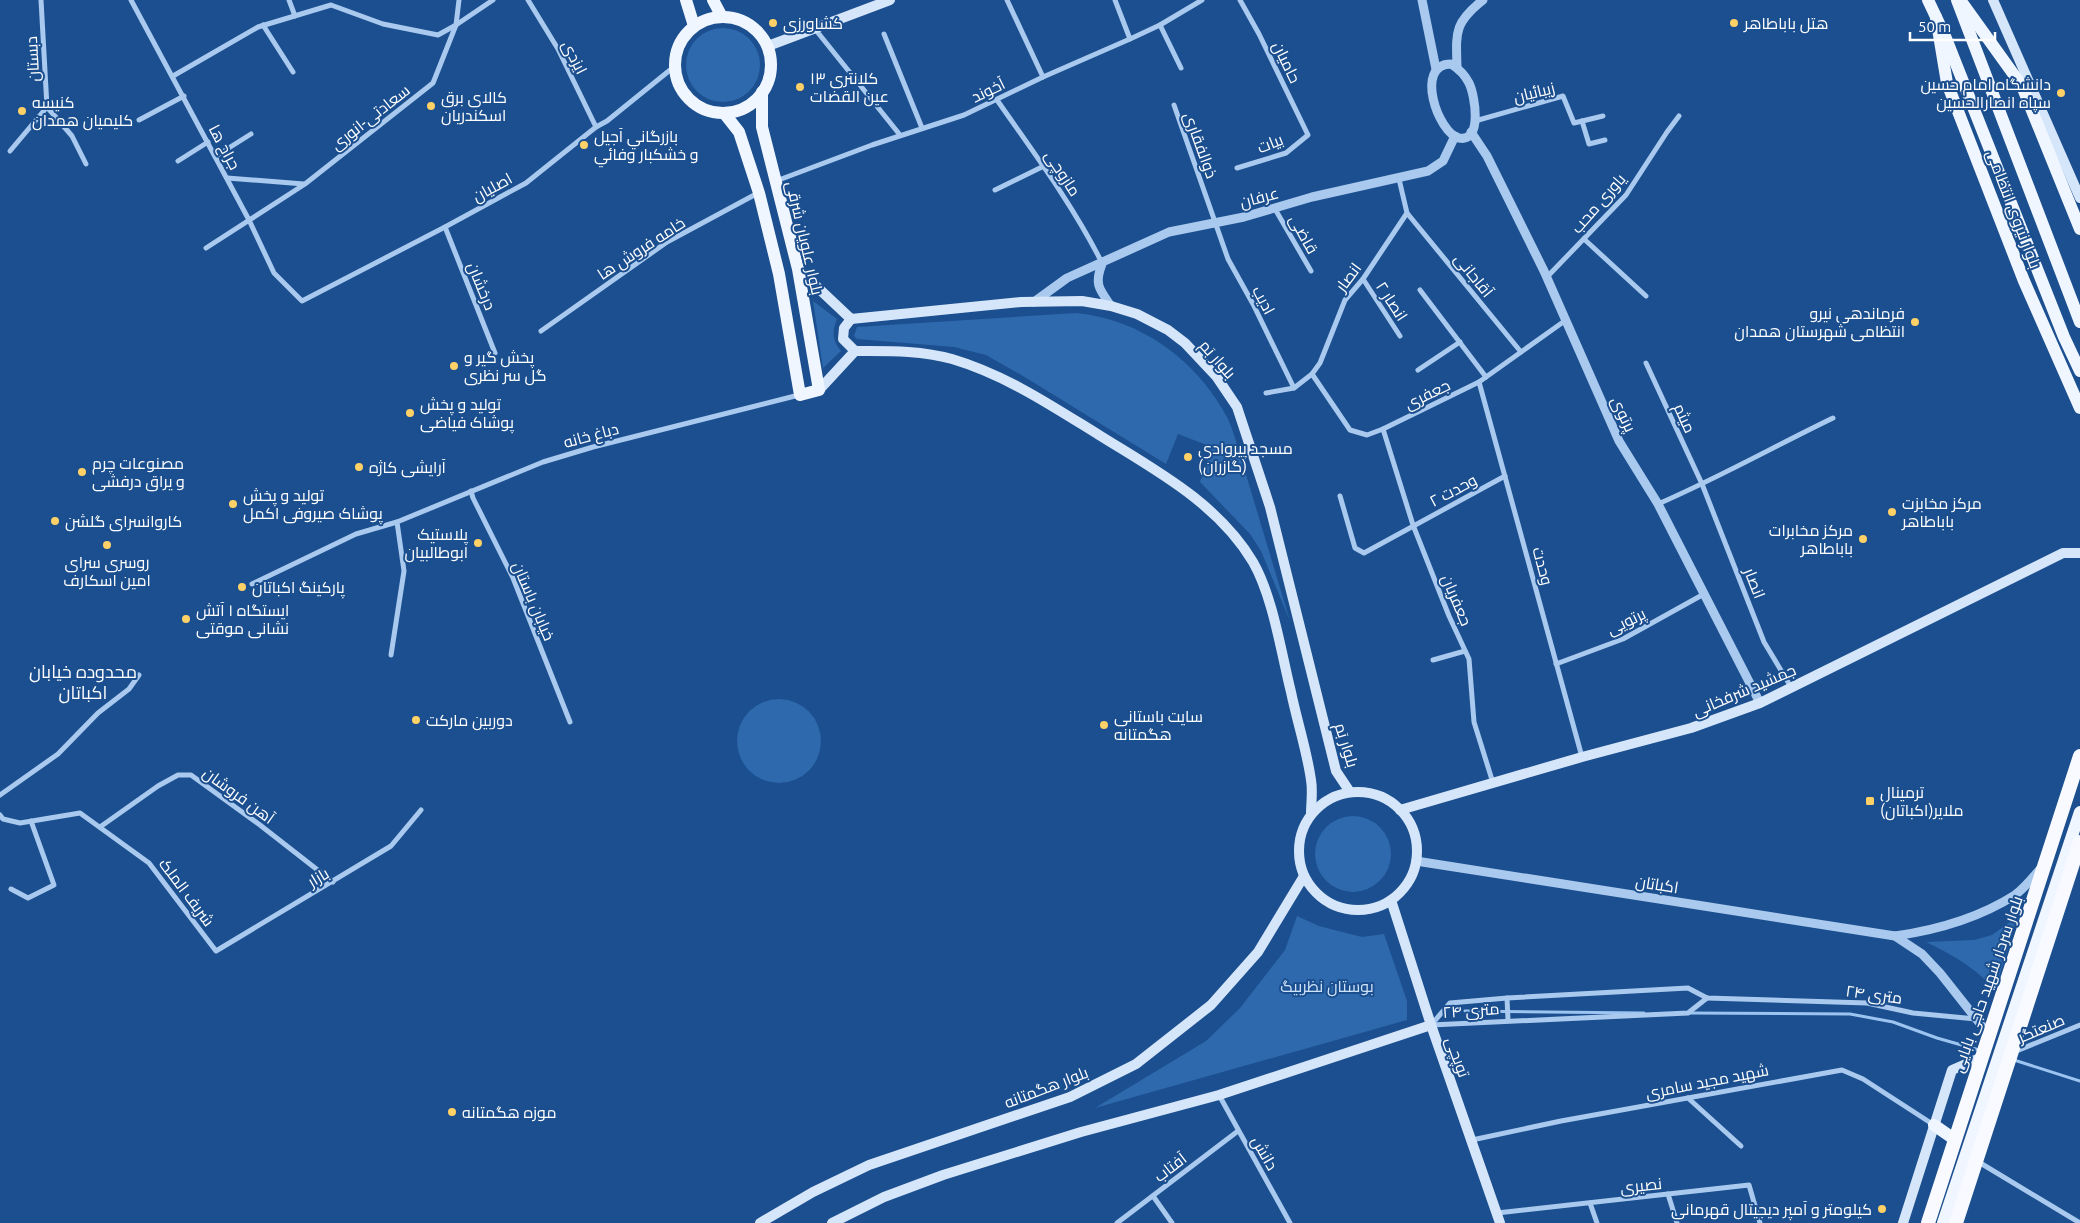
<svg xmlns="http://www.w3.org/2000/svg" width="2080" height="1223" viewBox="0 0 2080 1223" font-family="Ubuntu,Cairo,sans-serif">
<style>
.green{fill:#2e69ad}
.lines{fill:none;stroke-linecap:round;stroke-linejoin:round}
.stream{stroke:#9cc4f0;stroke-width:3}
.minor{stroke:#a9c9ee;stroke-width:5}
.tertiary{stroke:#a9c9ee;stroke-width:9}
.secondary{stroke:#d6e6fa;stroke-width:10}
.primary{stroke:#f0f6ff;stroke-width:12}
.trunk{stroke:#f8faff;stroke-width:14}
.poi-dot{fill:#ffd166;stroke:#1b4f8f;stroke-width:2}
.labels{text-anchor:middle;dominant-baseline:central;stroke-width:4;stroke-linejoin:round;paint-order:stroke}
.poi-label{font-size:16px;fill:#fff;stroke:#1b4f8f;text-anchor:start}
.street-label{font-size:16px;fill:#fff;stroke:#1b4f8f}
.park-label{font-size:16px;fill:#cfe3fa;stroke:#1b4f8f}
.neighbourhood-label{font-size:18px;fill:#fff;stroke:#1b4f8f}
</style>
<rect width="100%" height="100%" fill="#1b4f8f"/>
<g class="green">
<circle cx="723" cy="65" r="37"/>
<path d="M813,301L837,319C832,332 832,340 841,351L823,368Z"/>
<path d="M1076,313C1141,319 1198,361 1228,419C1232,428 1235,438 1238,448L1290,621L1261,551L1250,534L1200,482L1212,447L1178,434L1166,464L1023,376L986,355L954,347L857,339L854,336L857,327Z"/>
<circle cx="779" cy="741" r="42"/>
<circle cx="1353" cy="854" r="38"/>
<polygon points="1297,916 1319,926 1362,937 1384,934 1407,1001 1407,1020 1095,1108 1206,1041 1240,1008 1285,950"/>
<path d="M2018,916L1995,990C1973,966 1954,956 1926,942L1974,940L1992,935Z"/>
</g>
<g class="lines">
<g class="stream">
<polyline points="1465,1011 1644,1013"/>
<polyline points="1688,1013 1850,1014 1893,1022 1937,1038 1979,1050"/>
<polyline points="2014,1060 2080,1081"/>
</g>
<g class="minor">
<polyline points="41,0 47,107 72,136 86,164"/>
<polyline points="131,0 249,220 274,273 302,301 445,227 526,183 596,127 607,121 675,66"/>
<polyline points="289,0 295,16"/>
<polyline points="528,0 558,49 596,127"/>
<polyline points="1007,0 1043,77"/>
<polyline points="1115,0 1130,39"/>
<polyline points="263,25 293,72"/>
<polyline points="1160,25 1181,68"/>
<polyline points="815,29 900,135"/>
<polyline points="884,34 922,128"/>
<polyline points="173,76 258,27 331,5 383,24 438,35 456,25 493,0"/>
<path d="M997,100C1034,153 1073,205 1102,263"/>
<polyline points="1174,105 1228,259 1253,304 1294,388"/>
<polyline points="139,120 184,96"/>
<polyline points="1475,121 1563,96 1574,123 1603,116"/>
<polyline points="1582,121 1589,144 1605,140"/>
<polyline points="10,151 47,107"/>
<polyline points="216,156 251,134"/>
<polyline points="178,161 208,142"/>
<polyline points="1237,168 1286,153 1308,135 1259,34 1240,0"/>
<polyline points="227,178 304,184"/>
<polyline points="1399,179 1407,213 1521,352"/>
<polyline points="776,181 872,145 964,115 1043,77 1130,39 1160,25 1202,0"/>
<polyline points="995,190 1044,166"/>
<polyline points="1275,209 1311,271"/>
<polyline points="445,227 495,353"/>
<polyline points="1584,239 1646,296"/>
<polyline points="206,248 305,184 433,83 456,25 459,0"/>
<polyline points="1547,277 1626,195 1667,132 1679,116"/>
<polyline points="1363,279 1400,336"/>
<polyline points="1420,290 1486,377"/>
<polyline points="541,331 667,242 758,193"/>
<polyline points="1646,363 1702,484 1764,642 1791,687"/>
<polyline points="1418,370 1460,342"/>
<polyline points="1312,374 1350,430 1367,435 1383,429 1479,382 1566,320"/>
<polyline points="1479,382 1582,757"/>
<polyline points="1266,393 1294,388 1312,374 1320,363 1345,300 1363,279 1407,213"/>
<polyline points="1383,429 1413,525 1449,616 1469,659 1474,722 1493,783"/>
<polyline points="471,491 473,498 513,578 570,722"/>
<polyline points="1340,496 1355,548 1364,553 1505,476"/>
<path d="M1658,504C1718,478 1775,446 1833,418"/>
<polyline points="252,584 356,534 397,522"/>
<polyline points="391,655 404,571 397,522 543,462 593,447 799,395"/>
<polyline points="1433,660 1465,651"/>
<polyline points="1556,664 1623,639 1704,594"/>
<polyline points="0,795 58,754 98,713 129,689 139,675"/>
<polyline points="0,815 3,819 20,823 80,813 149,863 216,951 391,846 421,810"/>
<polyline points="100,827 158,786 178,775 191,775 260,825 333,882"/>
<polyline points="11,889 28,898 54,885 31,821"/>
<polyline points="1507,998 1508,1020"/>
<polyline points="1432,1024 1450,1003 1507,998 1688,988 1707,998 1867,1003 1913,1013 1976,1019"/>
<polyline points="1431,1025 1688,1013 1707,998"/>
<polyline points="2014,1052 2080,1025"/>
<polyline points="1219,1095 1290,1223"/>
<polyline points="1688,1098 1741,1146"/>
<polyline points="1472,1140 1561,1121 1842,1070 1863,1079 1934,1125"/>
<polyline points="1977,1161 2080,1223"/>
<polyline points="1668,1194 1677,1223"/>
<polyline points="1153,1196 1172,1223"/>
<polyline points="1590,1203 1597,1223"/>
<polyline points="1497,1213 1749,1185 1760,1223"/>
<polyline points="1117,1223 1238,1131"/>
</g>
<g class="tertiary">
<polyline points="1422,0 1436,69"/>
<path d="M1451,64C1459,69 1465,75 1469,83C1475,95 1483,143 1459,138C1438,133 1414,64 1451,64Z"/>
<path d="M1457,67C1456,32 1454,23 1483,0"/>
<polyline points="1471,132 1487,156 1544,271 1619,441 1658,504 1760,703"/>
<path d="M1102,264C1094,284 1099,289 1111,306"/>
<polyline points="1034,302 1067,278 1169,232 1244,217 1312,197 1428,171 1443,161 1455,136"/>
<path d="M1416,861L1895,936C1937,930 1979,918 2015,895C2025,888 2034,876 2042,867"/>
<polyline points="1895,936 1922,954 1940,973 1989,1035"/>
</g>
<g class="secondary">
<polyline points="1993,0 2080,198"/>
<polyline points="768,46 890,0"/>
<polyline points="798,269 851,319 1021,302 1082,301 1111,306 1137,314 1168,330 1185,343 1216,376 1237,407 1270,507 1336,771 1350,792"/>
<polyline points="851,319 844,328 843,339 855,351"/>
<path d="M819,390L855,351C888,351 920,350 952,359C1006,375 1052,406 1099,435C1155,470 1218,503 1253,562C1273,597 1281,652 1291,692C1297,721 1307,751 1311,780C1313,791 1311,803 1311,814"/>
<circle cx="1358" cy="851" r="59"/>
<polyline points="1400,810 1582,757 1691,728 1760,703 2063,553 2080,553"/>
<polyline points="1391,900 1431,1025 1500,1223"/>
<polyline points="760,1223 813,1192 869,1165 1070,1097 1136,1064 1211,1005 1258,952 1304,876"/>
<polyline points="832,1223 884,1197 943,1175 1081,1132 1219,1095 1431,1025"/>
<polyline points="1903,1223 1952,1070 1982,1057"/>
</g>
<g class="primary">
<polyline points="686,0 694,26"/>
<polyline points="713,0 722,17"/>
<polyline points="1928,0 1945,36 2064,337 2080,371"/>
<polyline points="1957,0 2080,322"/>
<polyline points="1963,4 2022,86 2080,229"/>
<polyline points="1936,17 1947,83 2024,281 2080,408"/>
<circle cx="723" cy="65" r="48"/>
<polyline points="724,113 739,132 759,193 779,274 800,395 819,390 798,269 762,127 762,92"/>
<polyline points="1934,1125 1954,1139"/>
<polyline points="1943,1223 2080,812"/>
</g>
<g class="trunk">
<polyline points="1928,1223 2080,756"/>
<polyline points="1956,1223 2080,842"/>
</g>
</g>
<g class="poi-dot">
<circle cx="773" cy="23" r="5"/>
<circle cx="1734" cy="23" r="5"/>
<circle cx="800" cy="87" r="5"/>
<circle cx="2061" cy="93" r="5"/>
<circle cx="431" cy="106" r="5"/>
<circle cx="22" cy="111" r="5"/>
<circle cx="584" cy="145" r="5"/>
<circle cx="1915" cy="322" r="5"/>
<circle cx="454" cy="366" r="5"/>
<circle cx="410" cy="413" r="5"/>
<circle cx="1188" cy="457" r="5"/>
<circle cx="359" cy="467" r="5"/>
<circle cx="82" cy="472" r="5"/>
<circle cx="233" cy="504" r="5"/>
<circle cx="1892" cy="512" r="5"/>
<circle cx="55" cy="521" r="5"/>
<circle cx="1863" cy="539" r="5"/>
<circle cx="478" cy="543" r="5"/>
<circle cx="107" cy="545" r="5"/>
<circle cx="242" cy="587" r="5"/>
<circle cx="186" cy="619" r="5"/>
<circle cx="416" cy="720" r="5"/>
<circle cx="1104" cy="725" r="5"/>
<rect x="1865" y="796" width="10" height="10" rx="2.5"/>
<circle cx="452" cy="1112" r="5"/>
<circle cx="1882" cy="1209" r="5"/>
</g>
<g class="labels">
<g class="poi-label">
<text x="783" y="23">کشاورزی</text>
<text x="1744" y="23">هتل باباطاهر</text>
<text x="810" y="78">کلانتری ۱۳<tspan x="810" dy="18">عین القضات</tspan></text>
<text x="2051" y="84" text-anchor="end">دانشگاه امام حسین<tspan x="2051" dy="18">سپاه انصارالحسین</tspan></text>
<text x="441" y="97">کالای برق<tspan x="441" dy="18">اسکندریان</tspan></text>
<text x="32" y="102">کنیسه<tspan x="32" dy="18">کلیمیان همدان</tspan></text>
<text x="594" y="136">بازرگاني آجيل<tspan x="594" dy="18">و خشكبار وفائي</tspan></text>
<text x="1905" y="313" text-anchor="end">فرماندهی نیرو<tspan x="1905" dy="18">انتظامی شهرستان همدان</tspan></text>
<text x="464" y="357">پخش گیر و<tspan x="464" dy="18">گل سر نظری</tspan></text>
<text x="420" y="404">تولید و پخش<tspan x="420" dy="18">پوشاک فیاضی</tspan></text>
<text x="1198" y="448">مسجد پیروادی<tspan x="1198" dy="18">(گازران)</tspan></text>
<text x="92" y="463">مصنوعات چرم<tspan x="92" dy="18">و یراق درفشی</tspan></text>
<text x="369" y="467">آرایشی کاژه</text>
<text x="243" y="495">تولید و پخش<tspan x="243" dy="18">پوشاک صیروفی اکمل</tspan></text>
<text x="1902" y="503">مرکز مخابزت<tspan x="1902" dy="18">باباطاهر</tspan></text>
<text x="65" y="521">کاروانسرای گلشن</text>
<text x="1853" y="530" text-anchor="end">مرکز مخابرات<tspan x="1853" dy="18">باباطاهر</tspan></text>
<text x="468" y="534" text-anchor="end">پلاستیک<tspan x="468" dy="18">ابوطالبیان</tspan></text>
<text x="107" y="562" text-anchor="middle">روسری سرای<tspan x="107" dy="18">امین اسکارف</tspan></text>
<text x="252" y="587">پارکینگ اکباتان</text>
<text x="196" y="610">ایستگاه ۱ آتش<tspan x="196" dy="18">نشانی موقتی</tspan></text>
<text x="1114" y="716">سایت باستانی<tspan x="1114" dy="18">هگمتانه</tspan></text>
<text x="426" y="720">دوربین مارکت</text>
<text x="1880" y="792">ترمینال<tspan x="1880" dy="18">ملایر(اکباتان)</tspan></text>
<text x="462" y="1112">موزه هگمتانه</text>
<text x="1872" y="1209" text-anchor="end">کیلومتر و آمپر دیجیتال قهرمانی</text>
</g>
<g class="street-label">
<text transform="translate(575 57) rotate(63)">ایزدی</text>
<text transform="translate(32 59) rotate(-93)">دبستان</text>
<text transform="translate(1287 62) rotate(64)">حامیان</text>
<text transform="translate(988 90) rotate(-26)">آخوند</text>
<text transform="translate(1534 92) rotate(-14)">زیبائیان</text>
<text transform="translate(370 117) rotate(-38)">سعادتی-انوری</text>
<text transform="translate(1270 143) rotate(-22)">بیات</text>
<text transform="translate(1201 145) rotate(70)">ذوالفقاری</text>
<text transform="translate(225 147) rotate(62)">جراح ها</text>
<text transform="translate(1063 173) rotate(57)">مازوچی</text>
<text transform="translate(492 187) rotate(-29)">اصلیان</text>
<text transform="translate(1259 197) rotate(-15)">عرفان</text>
<text transform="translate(1598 203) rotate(-49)">یاوری محب</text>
<text transform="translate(2014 209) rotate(69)">بلوار نیروی انتظامی</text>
<text transform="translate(1304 234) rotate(61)">قاضی</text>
<text transform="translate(805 238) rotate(77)">بلوار علویان شرقی</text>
<text transform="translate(641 248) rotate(-33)">خامه فروش ها</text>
<text transform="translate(1474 275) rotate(51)">آقاجانی</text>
<text transform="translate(1348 277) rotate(-53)">انصار</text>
<text transform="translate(482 286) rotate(68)">درخشان</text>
<text transform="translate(1264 300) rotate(62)">ادیب</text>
<text transform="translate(1392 301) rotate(57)">انصار ۲</text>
<text transform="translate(1218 359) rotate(49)">بلوار بَم</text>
<text transform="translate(1427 394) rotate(-26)">جعفری</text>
<text transform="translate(1624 414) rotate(65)">پرتوی</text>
<text transform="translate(1685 418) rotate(65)">میثم</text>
<text transform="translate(591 435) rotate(-15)">دباغ خانه</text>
<text transform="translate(1453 490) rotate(-28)">وحدت ۲</text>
<text transform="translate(1543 566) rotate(75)">وحدت</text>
<text transform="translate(1755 583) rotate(69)">انصار</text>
<text transform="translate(1457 600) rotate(67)">جعفریان</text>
<text transform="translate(534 601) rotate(67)">خیابان باستان</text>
<text transform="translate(1626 621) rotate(-26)">پرتویی</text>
<text transform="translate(1744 690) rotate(-23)">جمشید شرفخانی</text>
<text transform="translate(1347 745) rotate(73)">بلوار بَم</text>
<text transform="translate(239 795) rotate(36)">آهن فروشان</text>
<text transform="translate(318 877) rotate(-31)">بازار</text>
<text transform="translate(1657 884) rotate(9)">اکباتان</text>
<text transform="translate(187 892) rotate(53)">شریف الملک</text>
<text transform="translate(1987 984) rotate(-71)">بلوار سردار شهید حاجی بابایی</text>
<text transform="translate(1874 994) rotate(8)">۲۴ متری</text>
<text transform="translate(1471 1010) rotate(-4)">۲۴ متری</text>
<text transform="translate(2041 1028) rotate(-23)">صنعتگر</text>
<text transform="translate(1458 1057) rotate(70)">توپچی</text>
<text transform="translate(1707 1081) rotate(-11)">شهید مجید سامری</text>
<text transform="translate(1046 1087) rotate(-21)">بلوار هگمتانه</text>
<text transform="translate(1265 1153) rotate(60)">دانش</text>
<text transform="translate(1170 1167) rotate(-37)">آفتاب</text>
<text transform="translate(1641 1185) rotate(-6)">نصیری</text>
</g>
<g class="park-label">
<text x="1327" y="986">بوستان نظربیگ</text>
</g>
<g class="neighbourhood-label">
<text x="83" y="671">محدوده خیابان<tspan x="83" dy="21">اکباتان</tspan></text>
</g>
</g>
<path d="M1910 32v8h85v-8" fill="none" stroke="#ffffff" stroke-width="2.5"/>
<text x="1918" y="32" font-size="15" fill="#ffffff" stroke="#1b4f8f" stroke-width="4" paint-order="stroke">50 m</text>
</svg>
